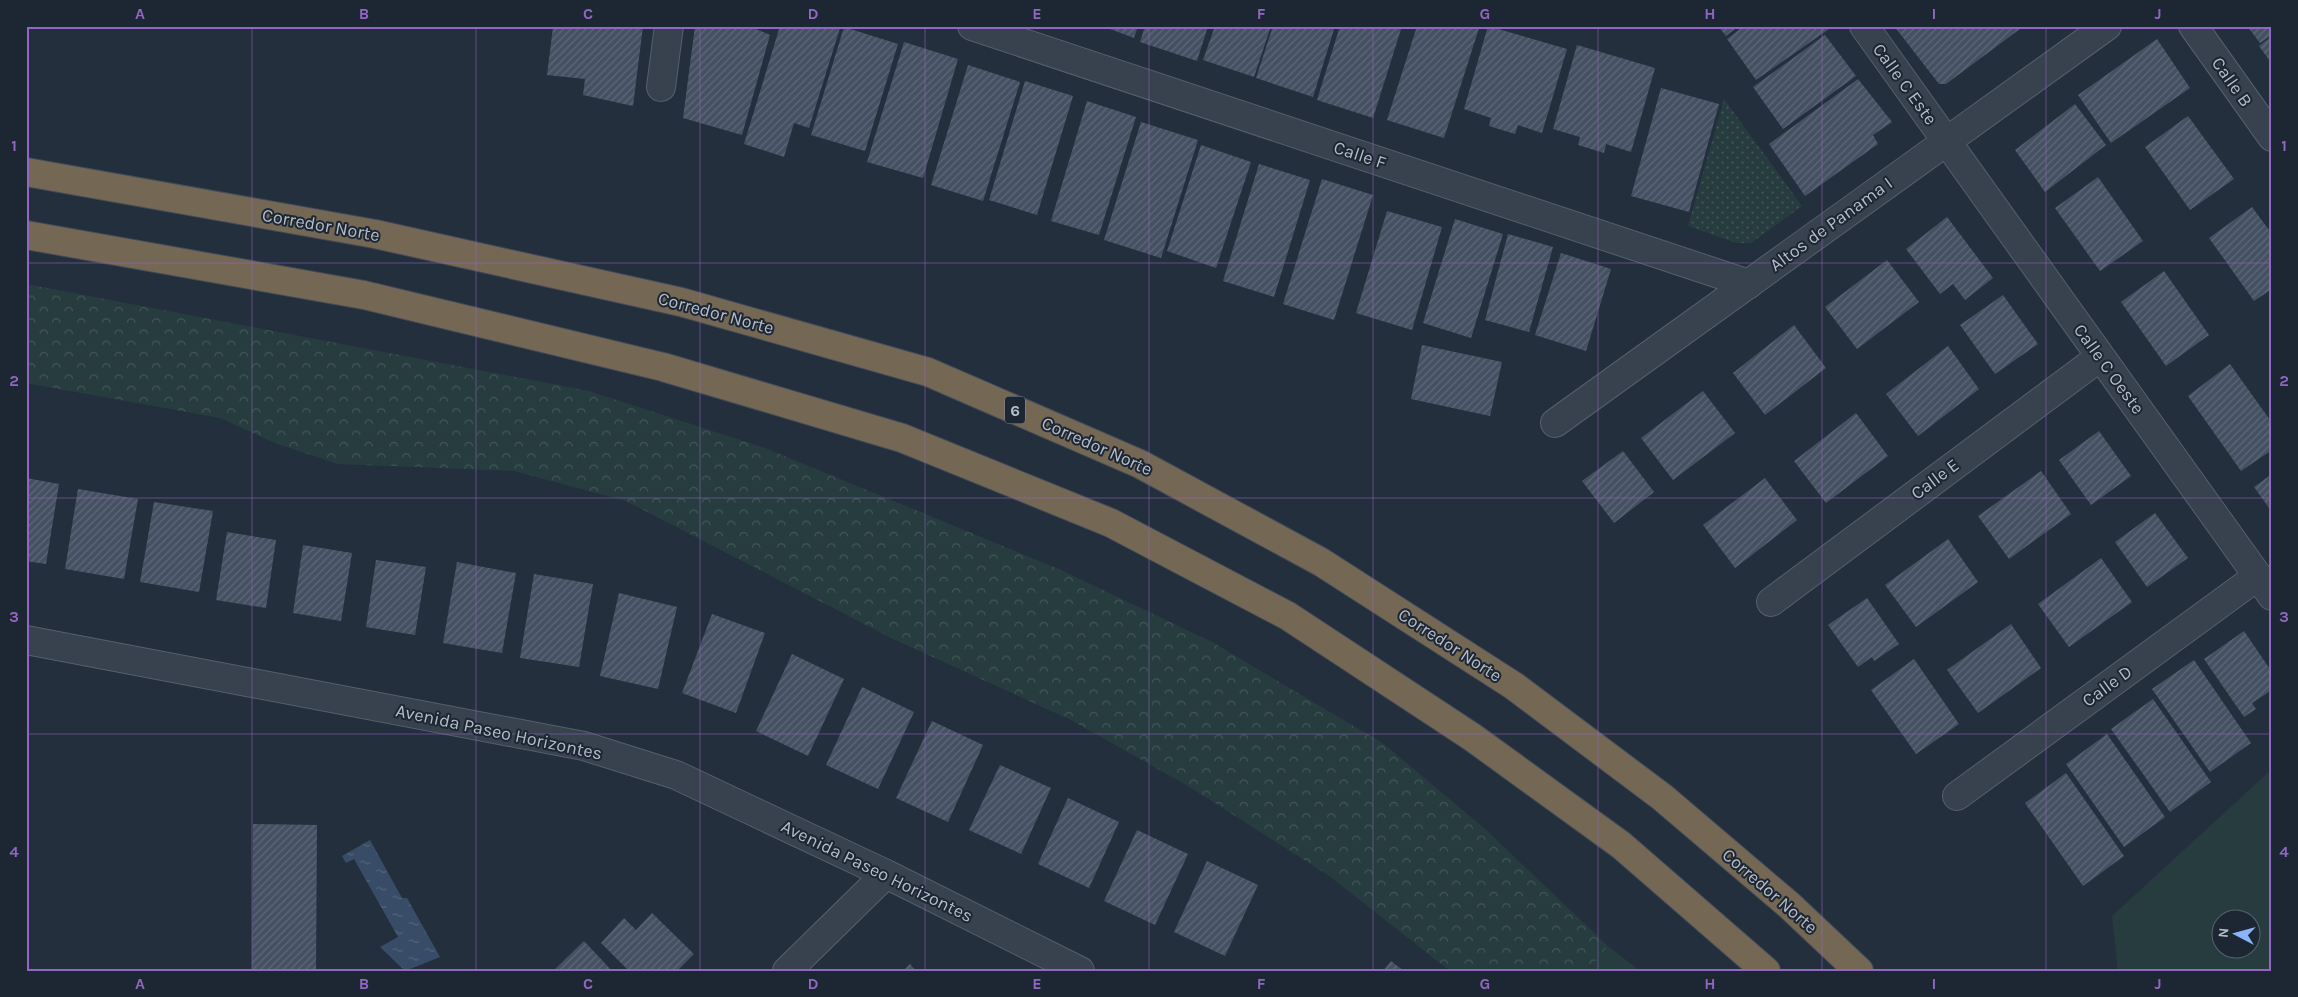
<svg xmlns="http://www.w3.org/2000/svg" width="2298" height="997" viewBox="0 0 2298 997" font-family="Karla,sans-serif">
<style>
.grass{fill:#263c3f;fill-rule:evenodd}
.forest{fill:url(#forest-crowns)}
.park{fill:url(#park-dots)}
.water{fill:url(#water-ripples)}
.building{fill:url(#building-hatch)}
.lines{fill:none;stroke-linecap:round;stroke-linejoin:round}
.minor-casing{stroke:#565f6c;stroke-width:30}
.highway-casing{stroke:#434c59;stroke-width:30}
.minor{stroke:#38414e;stroke-width:28}
.highway{stroke:#746855;stroke-width:28}
.grid{fill:none;stroke:#9266c3;stroke-width:1;stroke-opacity:0.55}
.labels{text-anchor:middle;dominant-baseline:central;stroke-width:4;stroke-linejoin:round;paint-order:stroke}
.shield{fill:#1d2633;stroke:#878f9c;stroke-width:1}
.shield-label{font-size:16px;font-weight:bold;fill:#b4bcc9}
.street-label{font-size:18px;fill:#b4bcc9;stroke:#1d2633}
.neatline{fill:none;stroke:#9266c3;stroke-width:2}
.grid-label{font-size:16px;text-anchor:middle;font-weight:bold;fill:#9266c3}
</style>
<defs>
<pattern id="forest-crowns" width="20" height="18" patternUnits="userSpaceOnUse" patternTransform="scale(1.25)"><rect width="20" height="18" fill="#263c3f"/><path d="M2 6a3 3 0 1 1 6 0M12 15a3 3 0 1 1 6 0" fill="none" stroke="#435659"/></pattern>
<pattern id="park-dots" width="8" height="8" patternUnits="userSpaceOnUse" patternTransform="scale(1.25)"><rect width="8" height="8" fill="#263c3f"/><path d="M2 2h.1M6 6h.1" fill="none" stroke="#435659" stroke-width="1.8" stroke-linecap="round"/></pattern>
<pattern id="water-ripples" width="26" height="14" patternUnits="userSpaceOnUse" patternTransform="scale(1.25)"><rect width="26" height="14" fill="#394c67"/><path d="M2 4q2-2 4 0t4 0M15 11q2-2 4 0t4 0" fill="none" stroke="#53647b"/></pattern>
<pattern id="building-hatch" width="6" height="6" patternUnits="userSpaceOnUse" patternTransform="scale(1.25)"><rect width="6" height="6" fill="#455162"/><path d="M-1 1l2-2M0 6l6-6M5 7l2-2" fill="none" stroke="#5d6877"/></pattern>
</defs>
<rect width="100%" height="100%" fill="#242f3e"/>
<g class="grass">
<path d="M2272,769V971H2118L2112,916ZM2220,920H2250V950H2220Z"/>
<polygon points="1608,946 1640,971 1587,971"/>
</g>
<polygon class="forest" points="26,284 589,391 765,448 1061,570 1212,642 1384,744 1484,828 1608,946 1587,971 1450,971 1328,875 1188,786 1071,720 891,638 626,501 514,471 338,464 275,443 220,418 26,383"/>
<polygon class="park" points="1724,99 1802,206 1751,243 1736,243 1688,226"/>
<polygon class="water" points="370,840 402,898 407,898 440,957 405,971 380,947 398,937 354,859 346,863 342,856"/>
<g class="building">
<polygon points="576,26 643,26 633,106 583,95 585,79 547,75 553,27 576,29"/>
<polygon points="695,26 749,26 770,35 742,135 683,118"/>
<polygon points="780,26 833,26 840,28 809,128 794,123 784,157 744,144"/>
<polygon points="1102,26 1138,26 1134,38"/>
<polygon points="1145,26 1208,26 1197,61 1140,42"/>
<polygon points="1215,26 1271,26 1254,77 1203,60"/>
<polygon points="1273,26 1335,26 1313,97 1256,78"/>
<polygon points="1340,26 1402,26 1373,118 1317,100"/>
<polygon points="1417,26 1479,28 1444,138 1387,120"/>
<polygon points="1488,26 1567,49 1542,133 1518,125 1515,134 1489,126 1491,118 1464,109"/>
<polygon points="1718,26 1739,26 1726,36"/>
<polygon points="1744,26 1826,26 1829,29 1756,80 1727,39"/>
<polygon points="1894,26 2024,26 1946,84 1939,84"/>
<polygon points="2247,26 2272,26 2272,35 2260,43"/>
<polygon points="844,27 898,44 865,151 811,135"/>
<polygon points="1825,35 1856,76 1783,129 1753,87"/>
<polygon points="2272,36 2272,64 2259,46"/>
<polygon points="2157,39 2190,88 2111,143 2078,95"/>
<polygon points="904,42 958,59 923,178 867,162"/>
<polygon points="1577,45 1655,68 1631,152 1606,144 1604,153 1578,145 1580,137 1553,129"/>
<polygon points="968,65 1020,82 983,201 931,185"/>
<polygon points="1858,79 1892,122 1873,135 1878,144 1805,196 1769,144"/>
<polygon points="1025,81 1073,96 1037,215 989,200"/>
<polygon points="1661,88 1719,104 1689,212 1631,196"/>
<polygon points="1087,101 1136,117 1099,235 1051,221"/>
<polygon points="2075,104 2106,145 2045,192 2015,150"/>
<polygon points="2188,116 2234,179 2190,210 2145,147"/>
<polygon points="1141,122 1198,140 1161,258 1104,240"/>
<polygon points="1201,145 1251,162 1216,268 1167,251"/>
<polygon points="1259,164 1310,180 1274,297 1223,281"/>
<polygon points="2098,177 2143,241 2100,271 2055,208"/>
<polygon points="1322,179 1373,195 1334,320 1283,304"/>
<polygon points="2252,207 2272,234 2272,289 2254,301 2209,238"/>
<polygon points="1387,211 1442,227 1412,330 1356,313"/>
<polygon points="1947,217 1993,278 1965,300 1953,284 1940,294 1906,249"/>
<polygon points="1455,219 1503,234 1471,338 1423,323"/>
<polygon points="1508,234 1553,247 1529,332 1485,320"/>
<polygon points="1561,253 1611,269 1586,351 1535,335"/>
<polygon points="1887,260 1919,302 1857,349 1825,307"/>
<polygon points="2164,271 2209,335 2166,366 2121,302"/>
<polygon points="2003,295 2038,344 1995,374 1960,325"/>
<polygon points="1794,325 1826,368 1765,415 1733,373"/>
<polygon points="1422,345 1502,362 1490,416 1411,399"/>
<polygon points="1948,346 1979,389 1918,436 1886,394"/>
<polygon points="2230,364 2270,420 2272,419 2272,450 2241,471 2188,396"/>
<polygon points="1703,391 1735,433 1673,480 1641,438"/>
<polygon points="1856,413 1888,456 1826,503 1794,461"/>
<polygon points="2099,431 2131,476 2091,505 2059,460"/>
<polygon points="1623,451 1654,492 1614,523 1582,481"/>
<polygon points="2041,471 2071,514 2009,559 1978,516"/>
<polygon points="2272,474 2272,512 2254,487"/>
<polygon points="26,478 59,484 46,564 26,561"/>
<polygon points="1765,478 1797,520 1735,568 1703,525"/>
<polygon points="78,489 138,499 124,579 65,569"/>
<polygon points="154,502 213,511 199,592 140,582"/>
<polygon points="2155,513 2188,558 2147,587 2115,542"/>
<polygon points="227,532 276,540 266,608 216,600"/>
<polygon points="1948,539 1978,582 1916,627 1885,585"/>
<polygon points="303,545 352,553 341,621 293,613"/>
<polygon points="2101,558 2132,602 2069,647 2038,604"/>
<polygon points="376,560 426,567 415,635 366,627"/>
<polygon points="457,562 516,573 502,653 443,643"/>
<polygon points="534,574 593,584 579,667 520,658"/>
<polygon points="619,593 677,607 658,689 600,676"/>
<polygon points="1867,598 1899,644 1874,661 1872,657 1858,667 1828,625"/>
<polygon points="712,614 765,633 736,713 682,693"/>
<polygon points="2011,624 2041,668 1978,713 1947,670"/>
<polygon points="2244,631 2272,672 2272,690 2252,703 2256,709 2244,717 2204,659"/>
<polygon points="792,654 844,679 808,756 756,731"/>
<polygon points="1914,659 1959,724 1916,754 1871,690"/>
<polygon points="2194,660 2251,743 2210,772 2152,689"/>
<polygon points="862,687 914,712 878,789 826,765"/>
<polygon points="2153,699 2211,782 2170,812 2111,729"/>
<polygon points="932,721 983,745 948,822 896,798"/>
<polygon points="2107,734 2165,817 2124,847 2066,764"/>
<polygon points="1000,765 1051,788 1021,854 969,830"/>
<polygon points="2066,773 2124,856 2083,886 2025,803"/>
<polygon points="1068,798 1119,822 1089,888 1038,864"/>
<polygon points="253,824 317,825 316,971 252,971"/>
<polygon points="1137,830 1188,854 1155,925 1104,901"/>
<polygon points="1207,861 1258,885 1225,956 1174,932"/>
<polygon points="652,913 694,954 677,971 629,971 601,943 624,918 636,930"/>
<polygon points="584,941 612,971 553,971"/>
<polygon points="1391,961 1404,971 1383,971"/>
<polygon points="910,964 916,971 903,971"/>
</g>
<g class="lines">
<defs>
<g id="minor">
<polyline points="972,26 1749,284"/>
<polyline points="1864,26 2272,596"/>
<polyline points="2193,26 2272,137"/>
<polyline points="661,87 669,26"/>
<polyline points="1555,423 2107,26"/>
<polyline points="1771,602 2100,357"/>
<polyline points="26,640 584,746 676,775 886,874 1080,971"/>
<polyline points="1957,796 2258,576"/>
<polyline points="787,971 886,874"/>
</g>
<g id="highway">
<polyline points="26,172 375,234 681,302 928,372 1140,464 1321,562 1514,686 1662,797 1789,905 1859,971"/>
<polyline points="26,235 364,295 663,367 902,438 1111,523 1288,616 1472,737 1621,845 1766,971"/>
</g>
</defs>
<use href="#minor" class="minor-casing"/>
<use href="#highway" class="highway-casing"/>
<use href="#minor" class="minor"/>
<use href="#highway" class="highway"/>
</g>
<path class="grid" d="M252,26V971M476,26V971M700,26V971M925,26V971M1149,26V971M1373,26V971M1598,26V971M1822,26V971M2046,26V971M26,263H2272M26,498H2272M26,734H2272"/>
<g class="labels">
<rect class="shield" x="1005" y="396.5" width="20" height="27" rx="4"/>
<g class="shield-label">
<text x="1015" y="410">6</text>
</g>
<g class="street-label">
<text transform="translate(2232 82) rotate(55)">Calle B</text>
<text transform="translate(1905 84) rotate(54)">Calle C Este</text>
<text transform="translate(1360 155) rotate(18)">Calle F</text>
<text transform="translate(1831 224) rotate(-36)">Altos de Panama I</text>
<text transform="translate(321 225) rotate(10)">Corredor Norte</text>
<text transform="translate(716 313) rotate(15)">Corredor Norte</text>
<text transform="translate(2109 369) rotate(54)">Calle C Oeste</text>
<text transform="translate(1097 446) rotate(24)">Corredor Norte</text>
<text transform="translate(1935 479) rotate(-37)">Calle E</text>
<text transform="translate(1450 645) rotate(33)">Corredor Norte</text>
<text transform="translate(2107 686) rotate(-36)">Calle D</text>
<text transform="translate(499 732) rotate(12)">Avenida Paseo Horizontes</text>
<text transform="translate(877 871) rotate(26)">Avenida Paseo Horizontes</text>
<text transform="translate(1770 891) rotate(41)">Corredor Norte</text>
</g>
</g>
<rect width="2298" height="997" fill="none" stroke="#1d2633" stroke-width="55"/>
<g transform="translate(2236 934) rotate(276)"><circle r="24" fill="#1d2633" stroke="#59626f"/>
<path d="M0-4L9 19L0 12L-9 19Z" fill="#8ab4f8"/>
<text y="-8" font-size="14" font-weight="bold" text-anchor="middle" fill="#b4bcc9">N</text>
</g>
<rect x="28" y="28" width="2242" height="942" class="neatline"/>
<g class="grid-label">
<text x="140" y="19">A</text>
<text x="364" y="19">B</text>
<text x="588" y="19">C</text>
<text x="813" y="19">D</text>
<text x="1037" y="19">E</text>
<text x="1261" y="19">F</text>
<text x="1485" y="19">G</text>
<text x="1710" y="19">H</text>
<text x="1934" y="19">I</text>
<text x="2158" y="19">J</text>
<text x="14" y="151">1</text>
<text x="2284" y="151">1</text>
<text x="14" y="386">2</text>
<text x="2284" y="386">2</text>
<text x="14" y="622">3</text>
<text x="2284" y="622">3</text>
<text x="14" y="857">4</text>
<text x="2284" y="857">4</text>
<text x="140" y="989">A</text>
<text x="364" y="989">B</text>
<text x="588" y="989">C</text>
<text x="813" y="989">D</text>
<text x="1037" y="989">E</text>
<text x="1261" y="989">F</text>
<text x="1485" y="989">G</text>
<text x="1710" y="989">H</text>
<text x="1934" y="989">I</text>
<text x="2158" y="989">J</text>
</g>
</svg>
